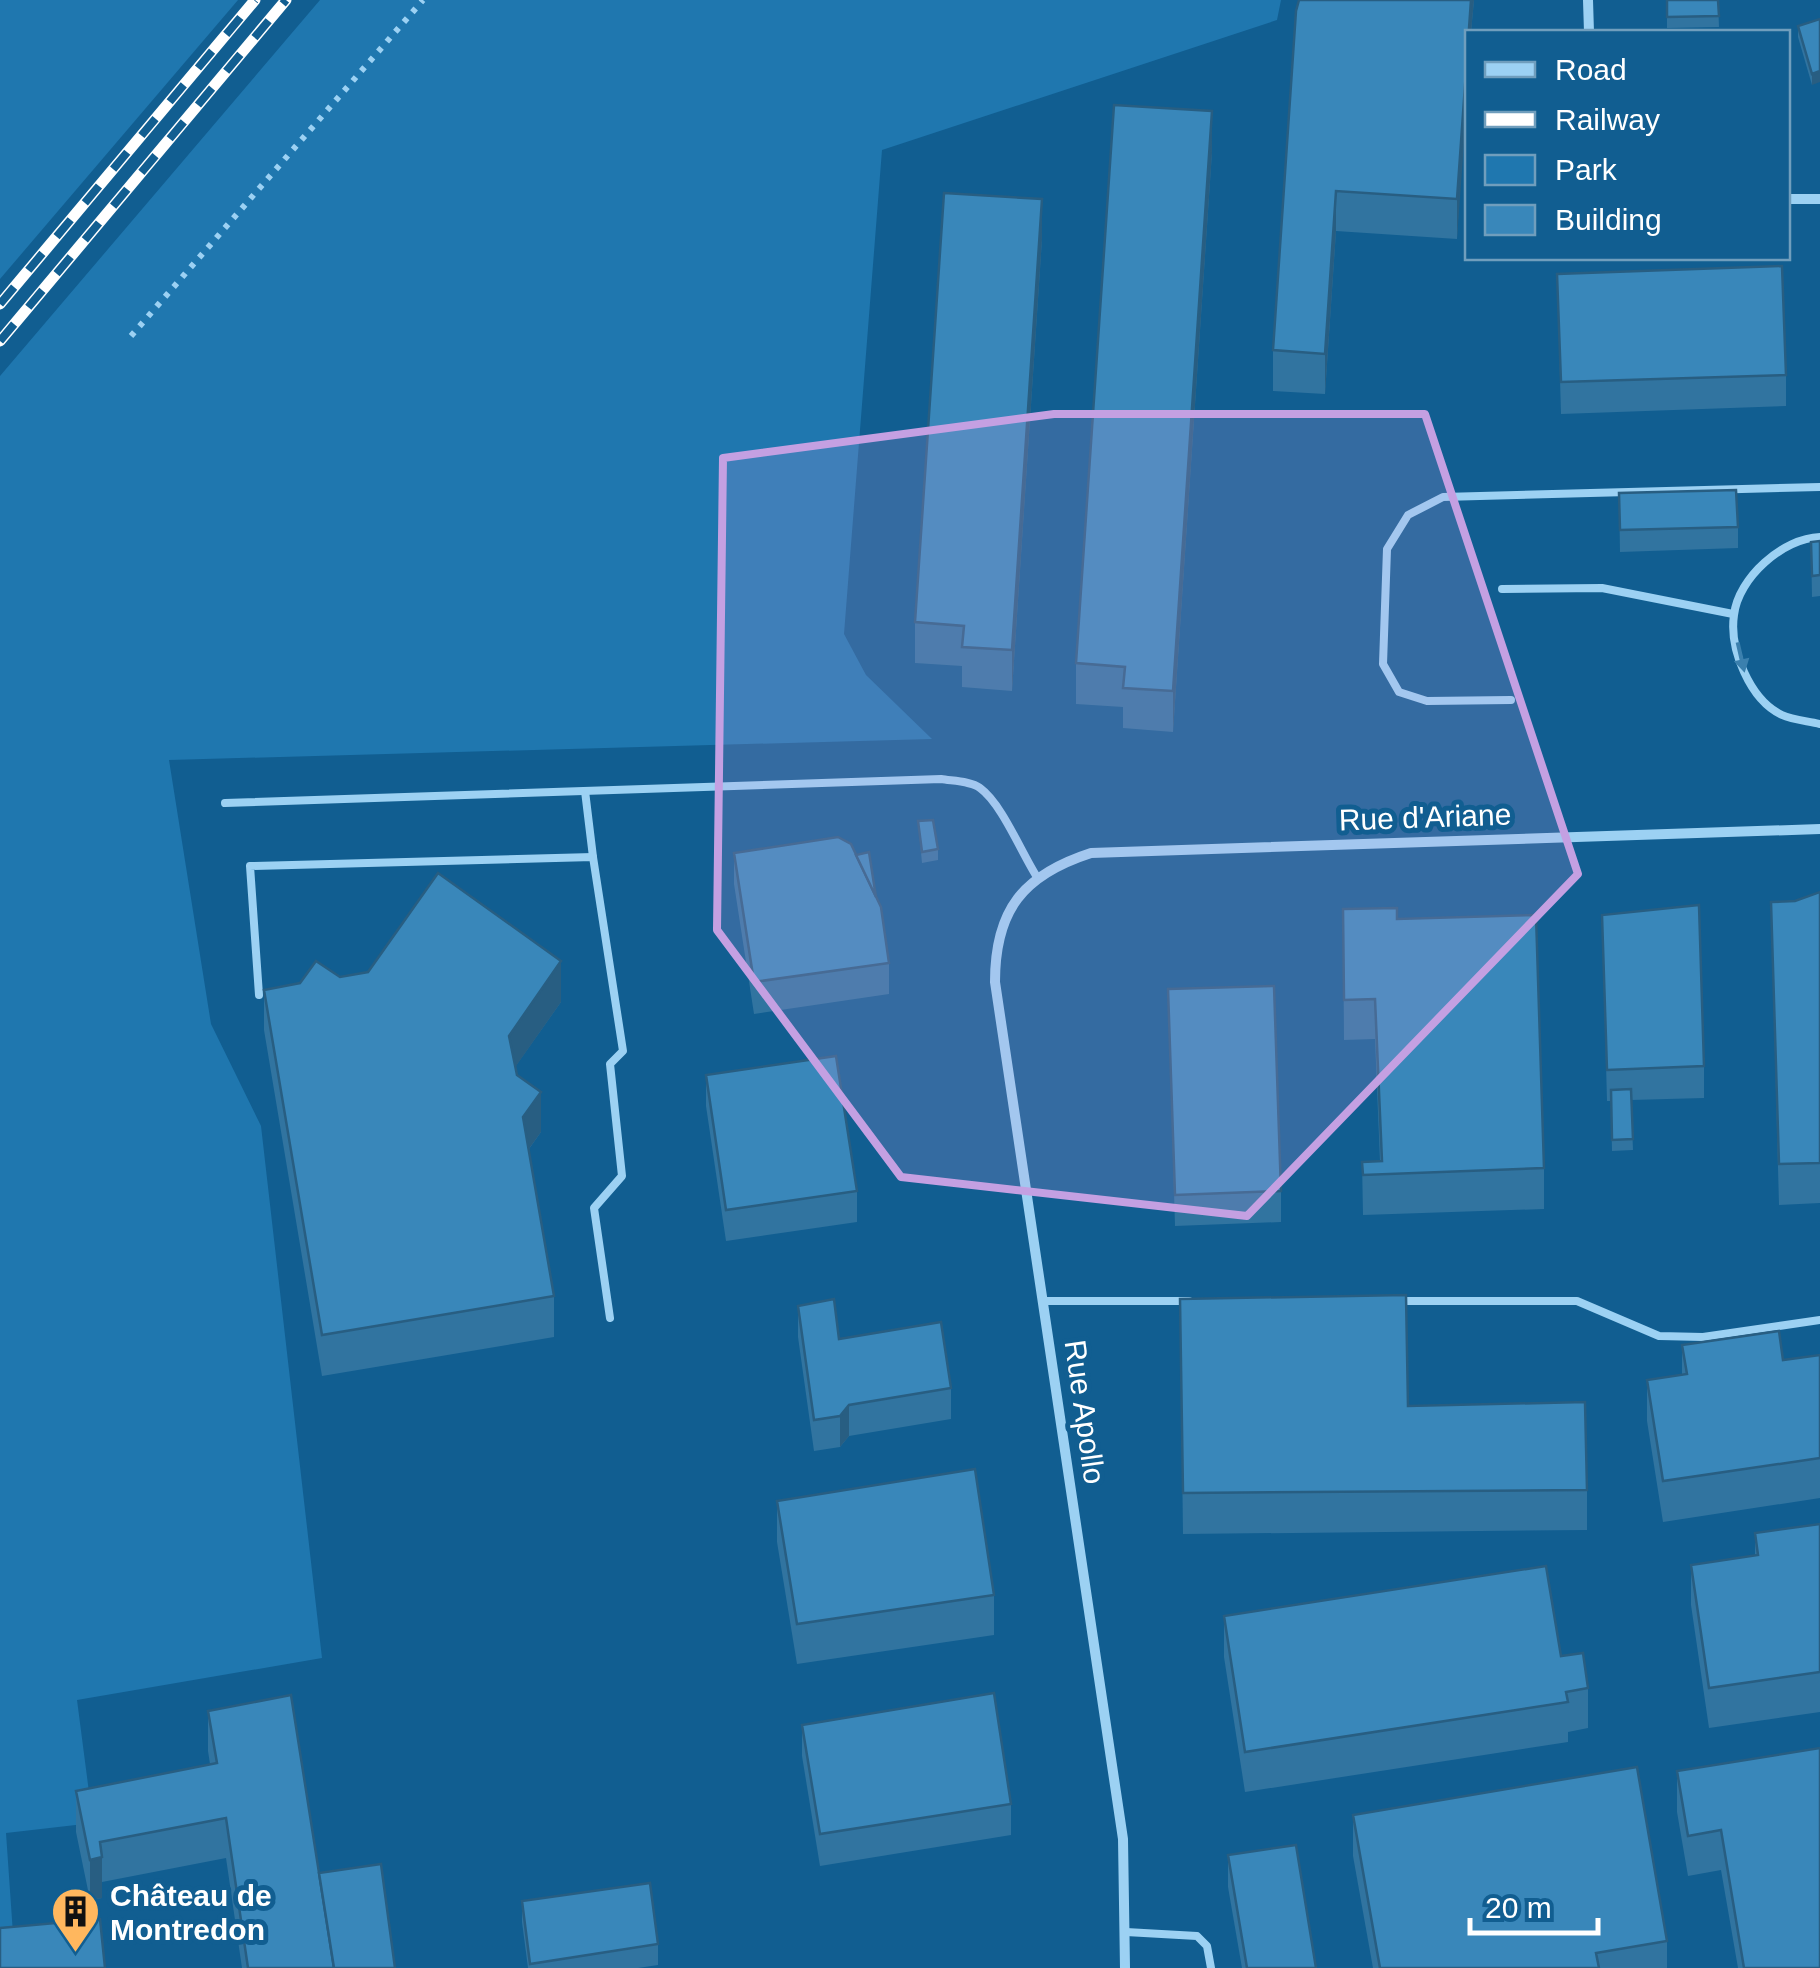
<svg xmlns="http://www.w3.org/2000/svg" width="1820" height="1968" viewBox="0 0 1820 1968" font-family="Arial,sans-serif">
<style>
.green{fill:#1f77af}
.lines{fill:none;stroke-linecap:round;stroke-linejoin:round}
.path{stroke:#9cd1f3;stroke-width:6;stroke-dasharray:5 8;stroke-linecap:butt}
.lane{stroke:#9cd1f3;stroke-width:8}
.street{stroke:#9cd1f3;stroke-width:10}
.rail-casing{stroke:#fff;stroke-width:11}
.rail{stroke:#115e91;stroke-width:8;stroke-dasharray:22;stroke-linecap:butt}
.wall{fill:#3174a0}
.shaded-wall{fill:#285e82}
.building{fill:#3987ba;stroke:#285e82;stroke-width:2.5}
.oneway{fill:#3b80ae}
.marked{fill:#c4a0e2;fill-opacity:0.2;stroke:#c4a0e2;stroke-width:8;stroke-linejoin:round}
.labels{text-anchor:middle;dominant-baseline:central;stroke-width:10;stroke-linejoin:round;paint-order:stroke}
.street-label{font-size:30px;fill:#fff;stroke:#115e91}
.poi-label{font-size:30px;font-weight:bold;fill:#fff;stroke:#115e91;text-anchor:start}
</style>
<rect width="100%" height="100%" fill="#115e91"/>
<g class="green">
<polygon points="0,0 238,0 0,279"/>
<polygon points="320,0 1281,0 1277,20 882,150 844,634 866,675 932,739 169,760 211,1024 261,1126 322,1658 77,1700 93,1823 6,1833 13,1934 0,1936 0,376"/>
</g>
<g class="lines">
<polyline class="path" points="131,336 423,0"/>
<g class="lane">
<path d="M1820,537C1783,538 1738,578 1734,615C1729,649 1750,700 1782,715C1793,720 1808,721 1820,724"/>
<polyline points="1502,589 1602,588 1733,614"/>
<polyline points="1511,700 1427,701 1399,692 1383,664 1387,549 1408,515 1443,497 1820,487"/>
<polyline points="585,791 593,857"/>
<path d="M225,803L941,779C953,781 971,781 980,788C1002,804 1021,852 1037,877"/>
<polyline points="259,995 250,866 593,857 623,1051 610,1064 622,1176 594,1208 610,1318"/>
<polyline points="1044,1301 1189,1301"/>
<polyline points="1398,1301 1577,1301 1659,1336 1703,1337 1820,1320"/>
<polyline points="1126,1932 1197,1936 1207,1946 1211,1968"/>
</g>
<g class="street">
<polyline points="1588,0 1589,32"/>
<polyline points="1788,199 1820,199"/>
<path d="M1125,1968L1123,1839L995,982C995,910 1023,875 1091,853L1820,829"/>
</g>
<defs>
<g id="rail">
<polyline points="0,304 255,0"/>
<polyline points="0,341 286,0"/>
</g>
</defs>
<use href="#rail" class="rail-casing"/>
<use href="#rail" class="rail"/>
</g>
<g class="wall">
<polygon points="1299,0 1474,0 1471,32 1468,32 1457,239 1336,231 1325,394 1273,391 1273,350"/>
<polygon points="1667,0 1718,0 1719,27 1667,28"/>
<polygon points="1820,19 1812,85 1798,37 1798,26"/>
<polygon points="1212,152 1173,732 1123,728 1123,707 1076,704 1076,663"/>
<polygon points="1042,239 1012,691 962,687 962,666 915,663 915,622"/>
<polygon points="1557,274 1786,375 1786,406 1561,414"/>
<polygon points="1619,493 1738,527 1738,548 1620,552"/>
<polygon points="1820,541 1820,596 1812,597 1811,542"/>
<polygon points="918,821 938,849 938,860 922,863"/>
<polygon points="734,853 876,897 889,963 889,994 754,1014 734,884"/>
<polygon points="1820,892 1820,1203 1779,1205 1771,902 1795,901"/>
<polygon points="1343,909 1397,919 1544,1168 1544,1209 1363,1215 1362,1162 1380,1161 1375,1039 1344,1040"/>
<polygon points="1602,915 1704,1066 1704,1098 1631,1100 1633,1150 1612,1151 1611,1101 1607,1101"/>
<polygon points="340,977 561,1002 515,1067 517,1075 541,1132 529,1149 554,1296 554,1337 322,1376 264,1030 264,990"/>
<polygon points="1168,989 1281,1191 1281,1222 1175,1226"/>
<polygon points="706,1075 857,1191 857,1222 726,1241 706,1106"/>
<polygon points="1180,1299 1587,1490 1587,1530 1183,1534"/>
<polygon points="798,1306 839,1339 951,1388 951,1419 849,1436 840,1447 814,1451 798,1337"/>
<polygon points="1682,1345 1783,1360 1820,1355 1820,1498 1663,1522 1647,1421 1647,1380 1682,1375"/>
<polygon points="777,1501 994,1595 994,1635 797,1664 777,1542"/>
<polygon points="1820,1524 1820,1712 1709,1728 1691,1605 1691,1565 1755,1556 1755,1533"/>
<polygon points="1224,1616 1561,1656 1588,1688 1588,1728 1568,1732 1568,1742 1245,1792 1224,1657"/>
<polygon points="208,1711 319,1873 395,1968 242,1968 226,1858 102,1882 102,1898 90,1900 76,1832 76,1791 210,1764 208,1751"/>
<polygon points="802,1725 1011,1804 1011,1835 820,1866 802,1756"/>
<polygon points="1820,1748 1820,1968 1738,1968 1721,1870 1688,1876 1677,1812 1677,1771"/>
<polygon points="1353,1815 1667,1941 1667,1968 1373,1968 1353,1856"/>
<polygon points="1228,1855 1316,1968 1242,1968 1228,1887"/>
<polygon points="522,1901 658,1944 658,1965 638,1968 528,1968 522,1922"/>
</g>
<g class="shaded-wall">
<polygon points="1471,0 1474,0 1471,32 1469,32"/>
<polygon points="1468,48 1468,89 1457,239 1457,199"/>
<polygon points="1820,71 1820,82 1812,85 1812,74"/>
<polygon points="1212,111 1212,152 1173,732 1173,691"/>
<polygon points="1336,191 1336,231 1325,394 1325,354"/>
<polygon points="1042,199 1042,239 1012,691 1012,650"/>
<polygon points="561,961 561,1002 509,1076 509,1036"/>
<polygon points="541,1092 541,1132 523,1157 523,1117"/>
<polygon points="849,1405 849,1436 840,1447 840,1416"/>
<polygon points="102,1857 102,1898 90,1900 90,1860"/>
</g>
<g class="building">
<polygon points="1299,0 1471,0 1457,199 1336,191 1325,354 1273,350 1296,11"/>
<polygon points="1667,0 1718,0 1719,16 1667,17"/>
<polygon points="1820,19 1820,71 1812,74 1798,26"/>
<polygon points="1114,105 1212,111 1173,691 1123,688 1125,667 1076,663"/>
<polygon points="944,193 1042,199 1012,650 962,647 964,626 915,622"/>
<polygon points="1782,266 1786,375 1561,382 1557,274"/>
<polygon points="1736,490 1738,527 1620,530 1619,493"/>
<polygon points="1820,541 1820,575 1812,576 1811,542"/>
<polygon points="933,820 938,849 922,852 918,821"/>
<polygon points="838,837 851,844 881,907 889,963 754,982 734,853"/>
<polygon points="869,852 876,897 856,855"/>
<polygon points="438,873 561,961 509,1036 517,1075 541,1092 523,1117 554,1296 322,1335 264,990 300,983 316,961 340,977 368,972"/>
<polygon points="1820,892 1820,1163 1779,1164 1771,902 1795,901"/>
<polygon points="1699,905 1704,1066 1607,1070 1602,915"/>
<polygon points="1397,908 1397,919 1536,915 1544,1168 1363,1175 1362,1162 1382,1161 1375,999 1344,1000 1343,909"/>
<polygon points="1274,986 1281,1191 1175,1195 1168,989"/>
<polygon points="836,1056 857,1191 726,1210 706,1075"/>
<polygon points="1631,1089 1633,1139 1612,1140 1611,1090"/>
<polygon points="1406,1295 1408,1406 1585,1402 1587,1490 1183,1493 1180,1299"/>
<polygon points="834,1299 839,1339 941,1322 951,1388 849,1405 840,1416 814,1420 798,1306"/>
<polygon points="1779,1331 1783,1360 1820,1355 1820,1458 1663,1481 1647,1380 1687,1374 1682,1345"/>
<polygon points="975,1469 994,1595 797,1624 777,1501"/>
<polygon points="1820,1524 1820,1672 1709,1688 1691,1565 1758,1555 1755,1533"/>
<polygon points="1546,1566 1561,1656 1583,1653 1588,1688 1566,1692 1568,1702 1245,1752 1224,1616"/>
<polygon points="994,1693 1011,1804 820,1834 802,1725"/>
<polygon points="291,1695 334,1968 248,1968 226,1818 100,1842 102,1857 90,1860 76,1791 217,1763 208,1711"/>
<polygon points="1820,1748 1820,1968 1744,1968 1721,1830 1688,1836 1677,1771"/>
<polygon points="1637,1767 1667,1941 1596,1953 1599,1968 1380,1968 1353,1815"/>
<polygon points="1296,1845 1316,1968 1247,1968 1228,1855"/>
<polygon points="381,1864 395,1968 334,1968 319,1873"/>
<polygon points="650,1883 658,1944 530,1964 522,1901"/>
<polygon points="100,1919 105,1968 0,1968 0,1928"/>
</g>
<defs><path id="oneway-solid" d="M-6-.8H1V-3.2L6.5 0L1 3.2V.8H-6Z" transform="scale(2.5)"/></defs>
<use class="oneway" href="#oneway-solid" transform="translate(1741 657) rotate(77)"/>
<path class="marked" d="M1054,414H1425L1578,874L1247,1216L901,1177L717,930L723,458Z"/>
<defs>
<symbol id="building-pin" viewBox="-11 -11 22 30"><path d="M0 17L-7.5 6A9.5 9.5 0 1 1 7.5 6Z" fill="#ffb75e" stroke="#115e91"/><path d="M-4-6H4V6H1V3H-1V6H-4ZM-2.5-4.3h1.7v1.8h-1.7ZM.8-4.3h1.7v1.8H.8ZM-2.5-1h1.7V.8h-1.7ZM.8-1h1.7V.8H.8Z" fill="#111"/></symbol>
</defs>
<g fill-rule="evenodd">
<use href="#building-pin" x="48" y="1884" width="55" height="75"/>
</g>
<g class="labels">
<g class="street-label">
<text transform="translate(1425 817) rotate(-2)">Rue d'Ariane</text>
<text transform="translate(1085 1412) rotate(82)">Rue Apollo</text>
</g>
<g class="poi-label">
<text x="110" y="1895">Château de<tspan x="110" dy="34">Montredon</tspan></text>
</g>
</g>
<rect x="1465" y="30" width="325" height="230" fill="#115e91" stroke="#709ebd" stroke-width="2.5"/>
<rect x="1485" y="62" width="50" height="15" fill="#9cd1f3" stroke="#709ebd" stroke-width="2.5"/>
<text x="1555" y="80" font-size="30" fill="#ffffff">Road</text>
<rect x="1485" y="112" width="50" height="15" fill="#ffffff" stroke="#709ebd" stroke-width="2.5"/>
<text x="1555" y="130" font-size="30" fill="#ffffff">Railway</text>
<rect x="1485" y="155" width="50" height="30" fill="#1f77af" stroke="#709ebd" stroke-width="2.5"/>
<text x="1555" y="180" font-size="30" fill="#ffffff">Park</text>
<rect x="1485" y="205" width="50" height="30" fill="#3987ba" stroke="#709ebd" stroke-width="2.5"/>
<text x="1555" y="230" font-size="30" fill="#ffffff">Building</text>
<path d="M1470 1918v15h128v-15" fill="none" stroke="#ffffff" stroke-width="5"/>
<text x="1485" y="1918" font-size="30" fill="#ffffff" stroke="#115e91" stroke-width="8" paint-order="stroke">20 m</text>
</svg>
